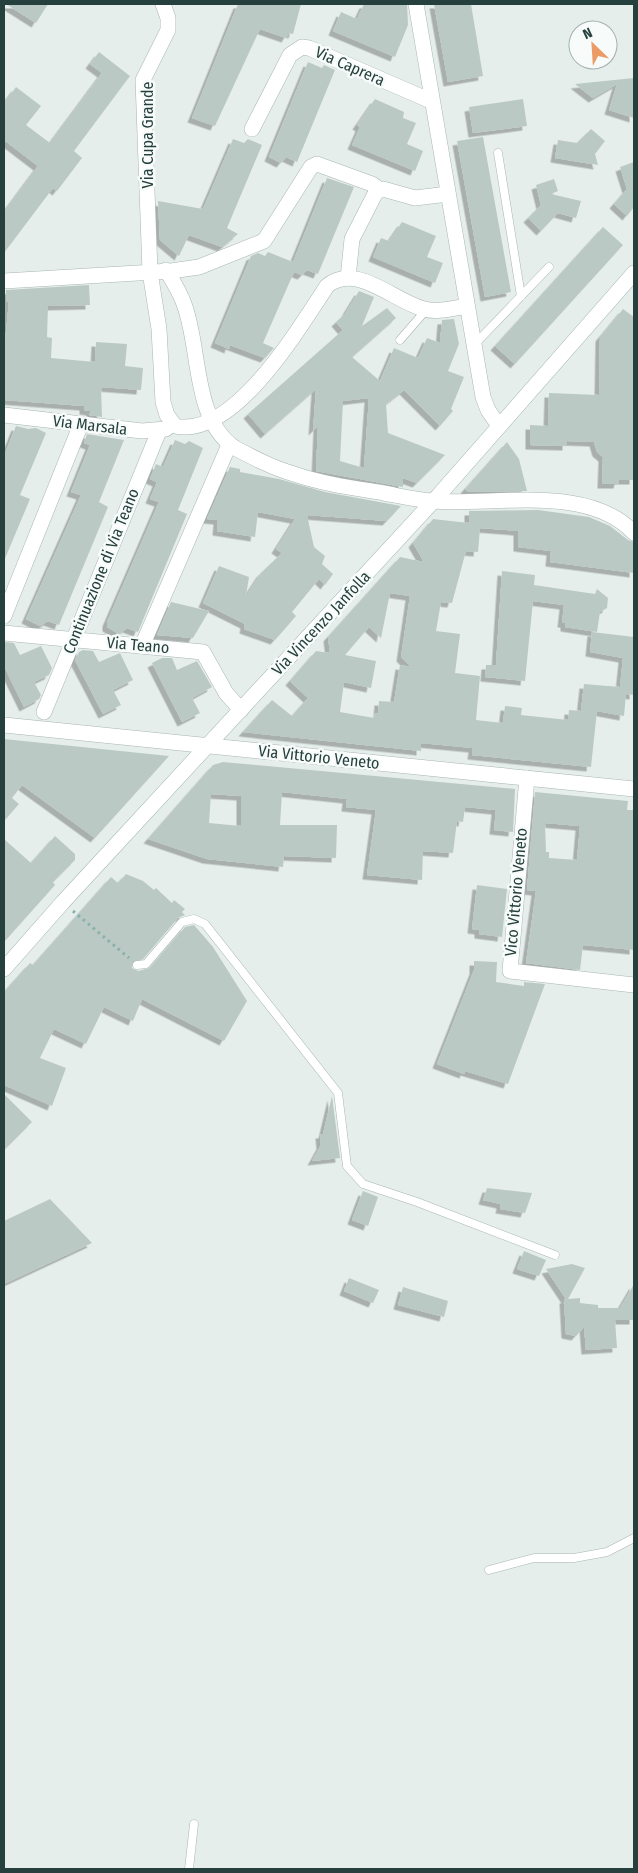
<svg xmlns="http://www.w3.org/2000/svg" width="638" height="1873" viewBox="0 0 638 1873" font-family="'Fira Sans Condensed',sans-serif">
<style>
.building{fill:#bbc9c5;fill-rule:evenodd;filter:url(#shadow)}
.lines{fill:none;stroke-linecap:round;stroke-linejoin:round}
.lane-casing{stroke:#a8b6b4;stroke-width:9}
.street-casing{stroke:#a8b6b4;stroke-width:16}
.secondary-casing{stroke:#a2b7b3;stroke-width:16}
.path{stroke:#88b0aa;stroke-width:3;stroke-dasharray:2.5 4;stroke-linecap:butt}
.lane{stroke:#fff;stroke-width:8}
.street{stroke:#fff;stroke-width:15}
.secondary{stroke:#fff;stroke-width:15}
.labels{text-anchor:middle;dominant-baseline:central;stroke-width:5;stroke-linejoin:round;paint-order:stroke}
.street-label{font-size:16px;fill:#25403d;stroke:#f7fbf9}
</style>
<defs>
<filter id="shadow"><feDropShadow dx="-4.5" dy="4.5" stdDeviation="0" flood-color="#0004"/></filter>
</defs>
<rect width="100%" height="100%" fill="#e6eeec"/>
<g class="building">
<polygon points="6,4 48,4 36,23"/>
<polygon points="238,4 301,4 293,34 289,33 286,38 260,29 215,126 192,118"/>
<polygon points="364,4 407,4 408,25 395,57 333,31 341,12 357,19"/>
<polygon points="434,4 471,4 483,76 448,82"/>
<polygon points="99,52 130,76 74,151 82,158 57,191 53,188 4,253 4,212 38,166 4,140 4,103 16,87 41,106 26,125 50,143 102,73 90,64"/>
<polygon points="308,62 322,68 324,65 335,70 297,162 286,157 281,163 269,157"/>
<polygon points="634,78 634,118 609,110 617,84 593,98 575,84"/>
<polygon points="375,99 404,112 403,118 416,123 407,144 423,151 415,171 352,145 360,127 357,125"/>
<polygon points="523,99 527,126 473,133 469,107"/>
<polygon points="591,129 605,141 595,154 598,165 555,158 558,140 577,143"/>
<polygon points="483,137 511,292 485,297 457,141"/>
<polygon points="233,139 244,143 248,139 262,145 227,228 238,234 222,247 189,235 179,256 160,240 158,201 203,209"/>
<polygon points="634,162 634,207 627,216 614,204 627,189 620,167"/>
<polygon points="327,178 354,187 318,274 307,270 302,275 294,272 263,343 274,348 265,358 230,345 229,349 215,343 251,256 258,253 265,256 268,252 293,262"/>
<polygon points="554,179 558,191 551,194 581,201 576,218 558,213 541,231 528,218 541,205 536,185"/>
<polygon points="402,222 436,236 427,257 443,263 435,283 373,257 381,238 389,241"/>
<polygon points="603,227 623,245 515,364 495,346"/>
<polygon points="89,285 90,305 48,306 47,337 52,338 51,358 95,362 96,342 127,344 125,366 143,368 141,390 101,387 102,417 89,415 91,411 84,410 84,406 4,400 4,352 9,302 6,302 6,290"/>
<path d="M359,291L374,297L362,326L387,308L396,318L352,357L380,381L394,348L418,358L427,338L440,343L442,320L454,319L459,344L448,371L464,377L451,409L453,411L440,426L404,390L386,404L388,433L445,455L417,483L403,478V487L316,471L318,426L313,431L316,389L265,434L248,414L343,330L336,322L345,314ZM369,398L364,468L340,461L343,401Z"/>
<polygon points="623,309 634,317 634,480 619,480 618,484 602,484 603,457 597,452 594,442 567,441 567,446 530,445 530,425 548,426 549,393 599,395 600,337"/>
<polygon points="16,426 28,429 36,428 46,433 20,495 30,499 4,561 4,456"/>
<polygon points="87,434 124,440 99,502 108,507 59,625 48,621 40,626 26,619 81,495 71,492 90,445 84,443"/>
<polygon points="175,440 185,444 189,441 203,448 178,510 187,514 138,632 127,628 119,634 107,627 107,622 159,502 150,499 157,482 150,479 156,464 163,467"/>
<polygon points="507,442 519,459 527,491 469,492 465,489"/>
<polygon points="230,467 240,469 240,472 279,479 325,492 401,506 387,521 307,515 314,547 325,556 322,564 333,574 325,585 319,579 292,612 296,616 275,640 244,629 245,624 203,603 219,566 249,577 246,596 261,573 282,553 276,549 295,519 258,512 255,537 217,531 218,520 207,519"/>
<path d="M538,510L589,517L610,526L628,540L634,542V573L550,562L551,551L518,547V531L480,528L478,552L466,551L452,603L441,602L436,631L460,634L455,673L480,676L476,720L503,723L505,706L522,708L521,715L568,720L569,710L581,711L584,684L620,687L623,658L590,652L592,632L634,637V695L626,694L624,716L597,711L591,767L472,755L473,748L421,743V751L243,732L272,700L292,716L308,698L290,681L316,651L330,653L328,637L400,557L424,562L413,543L433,519L469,523V511ZM390,593L410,596L401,657L411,667L400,665L394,702L379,701L378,713L375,714L374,718L340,712L344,682L371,688L376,661L345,655L369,627L381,638Z"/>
<polygon points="502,571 535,575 534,585 595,594 597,589 608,598 607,608 600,612 597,632 565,627 565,623 562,623 564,605 533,601 525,681 485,677 486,665 496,665"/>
<polygon points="171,602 209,611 193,638 157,635"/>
<polygon points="4,642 14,643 20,655 41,646 52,668 49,675 34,682 41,695 39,699 24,707 4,666"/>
<polygon points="83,650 93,651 99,662 120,653 133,680 113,690 121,705 103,714 75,660 79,652"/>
<polygon points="162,658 172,658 177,670 197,661 212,687 192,698 200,713 182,722 152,663"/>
<polygon points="4,739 169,756 95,838 22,785 12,798 19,804 4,821"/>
<path d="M223,762L515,789L513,832L494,830L496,810L465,807L463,822L457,821L453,853L423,851L422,880L367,875L376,810L346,807L347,799L282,792L280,825H337L336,858L284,856L283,867L207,859L148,839L213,765ZM211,794L241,796V826L209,823Z"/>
<path d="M535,792L628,801L627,810H634V950L583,945L580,970L526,963L536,891L527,890ZM545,823L580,826L577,860L549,858V852H546Z"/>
<polygon points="55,836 75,854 75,860 53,882 55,885 4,942 4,839 31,863"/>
<polygon points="126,874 143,881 154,890 156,888 172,903 174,900 185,909 182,912 185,915 178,918 143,959 133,961 132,968 138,971 150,968 185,927 194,925 213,947 247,1001 224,1041 142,999 133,1021 104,1007 86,1044 54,1029 40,1058 66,1068 52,1106 4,1085 4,992 30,963 33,965 111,877 118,883"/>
<polygon points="477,885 507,889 502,937 479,934 479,930 472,929"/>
<polygon points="474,961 497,962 496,982 524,986 524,982 545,984 508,1084 465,1071 464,1074 437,1064 474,970"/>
<polygon points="4,1094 32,1122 4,1150"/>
<polygon points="332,1096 340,1158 312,1161 321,1145 320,1134 323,1134"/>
<polygon points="487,1188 532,1193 525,1213 500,1209 501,1204 483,1200"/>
<polygon points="363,1191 378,1197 368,1226 352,1220"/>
<polygon points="50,1199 92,1243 4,1284 4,1221"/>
<polygon points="524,1251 546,1260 539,1276 517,1269"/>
<polygon points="572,1264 585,1268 568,1299 580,1298 580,1303 598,1305 598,1308 620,1308 634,1284 634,1320 615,1320 617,1348 586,1350 584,1327 576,1336 566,1334 564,1299 566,1299 546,1269"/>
<polygon points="349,1278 379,1290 373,1303 344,1291"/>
<polygon points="403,1287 448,1301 444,1317 398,1305"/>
</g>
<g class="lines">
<defs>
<g id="lane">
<polyline points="498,153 521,296"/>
<polyline points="400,340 426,310"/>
<polyline points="474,345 549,267"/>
<polyline points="137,965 146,964 182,922 194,919 205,924 338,1093 347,1166 363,1184 417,1202 555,1255"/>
<polyline points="489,1570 534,1558 574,1558 607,1552 634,1538"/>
<polyline points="189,1869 194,1824"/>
</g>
<g id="street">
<path d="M163,4L168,18V30L143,80L150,272L159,329L163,402L167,415L175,426C234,439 299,328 327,286C357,262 393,301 424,309C437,313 453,308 467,306"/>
<polyline points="416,4 483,397 488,410 499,426"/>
<polyline points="252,129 290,55 302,47 309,48 431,101"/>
<path d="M166,270C173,281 180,292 184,304C201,348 192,419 235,448C254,458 273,468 294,474C323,484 354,488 384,493C400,496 416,500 433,501C493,506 588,483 634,533"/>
<polyline points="348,278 352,239 376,192 383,189 415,198 448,194"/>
<polyline points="4,281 171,271 199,267 264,241 311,167 317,164 372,184 379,189"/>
<polyline points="4,415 142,431 166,429"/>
<polyline points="4,616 81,424"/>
<polyline points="4,633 203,652 226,693 241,710"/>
<polyline points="142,646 229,445"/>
<polyline points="44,712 159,431"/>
<polyline points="4,725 634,789"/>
<polyline points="527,778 510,971 634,985"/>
</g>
<polyline id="secondary" points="4,969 63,902 438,496 634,273"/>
</defs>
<use href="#lane" class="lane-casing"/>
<use href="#street" class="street-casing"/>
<use href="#secondary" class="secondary-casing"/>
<polyline class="path" points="73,911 129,958"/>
<use href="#lane" class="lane"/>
<use href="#street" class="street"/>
<use href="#secondary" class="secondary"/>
</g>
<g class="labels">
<g class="street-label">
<text transform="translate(350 66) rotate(24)">Via Caprera</text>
<text transform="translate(147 135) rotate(-90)">Via Cupa Grande</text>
<text transform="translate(90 425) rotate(7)">Via Marsala</text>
<text transform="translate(101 571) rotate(-68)">Continuazione di Via Teano</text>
<text transform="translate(321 623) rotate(-47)">Via Vincenzo Janfolla</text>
<text transform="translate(138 645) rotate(5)">Via Teano</text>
<text transform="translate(319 757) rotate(6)">Via Vittorio Veneto</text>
<text transform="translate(516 892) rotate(-85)">Vico Vittorio Veneto</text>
</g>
</g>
<rect width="638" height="1873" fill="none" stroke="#25403d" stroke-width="10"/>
<g transform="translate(593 45) rotate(335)"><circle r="24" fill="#f7fbf9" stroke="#a3b0ae"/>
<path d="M0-4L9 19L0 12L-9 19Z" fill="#ec9b66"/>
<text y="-8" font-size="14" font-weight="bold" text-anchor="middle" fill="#25403d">N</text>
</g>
</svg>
